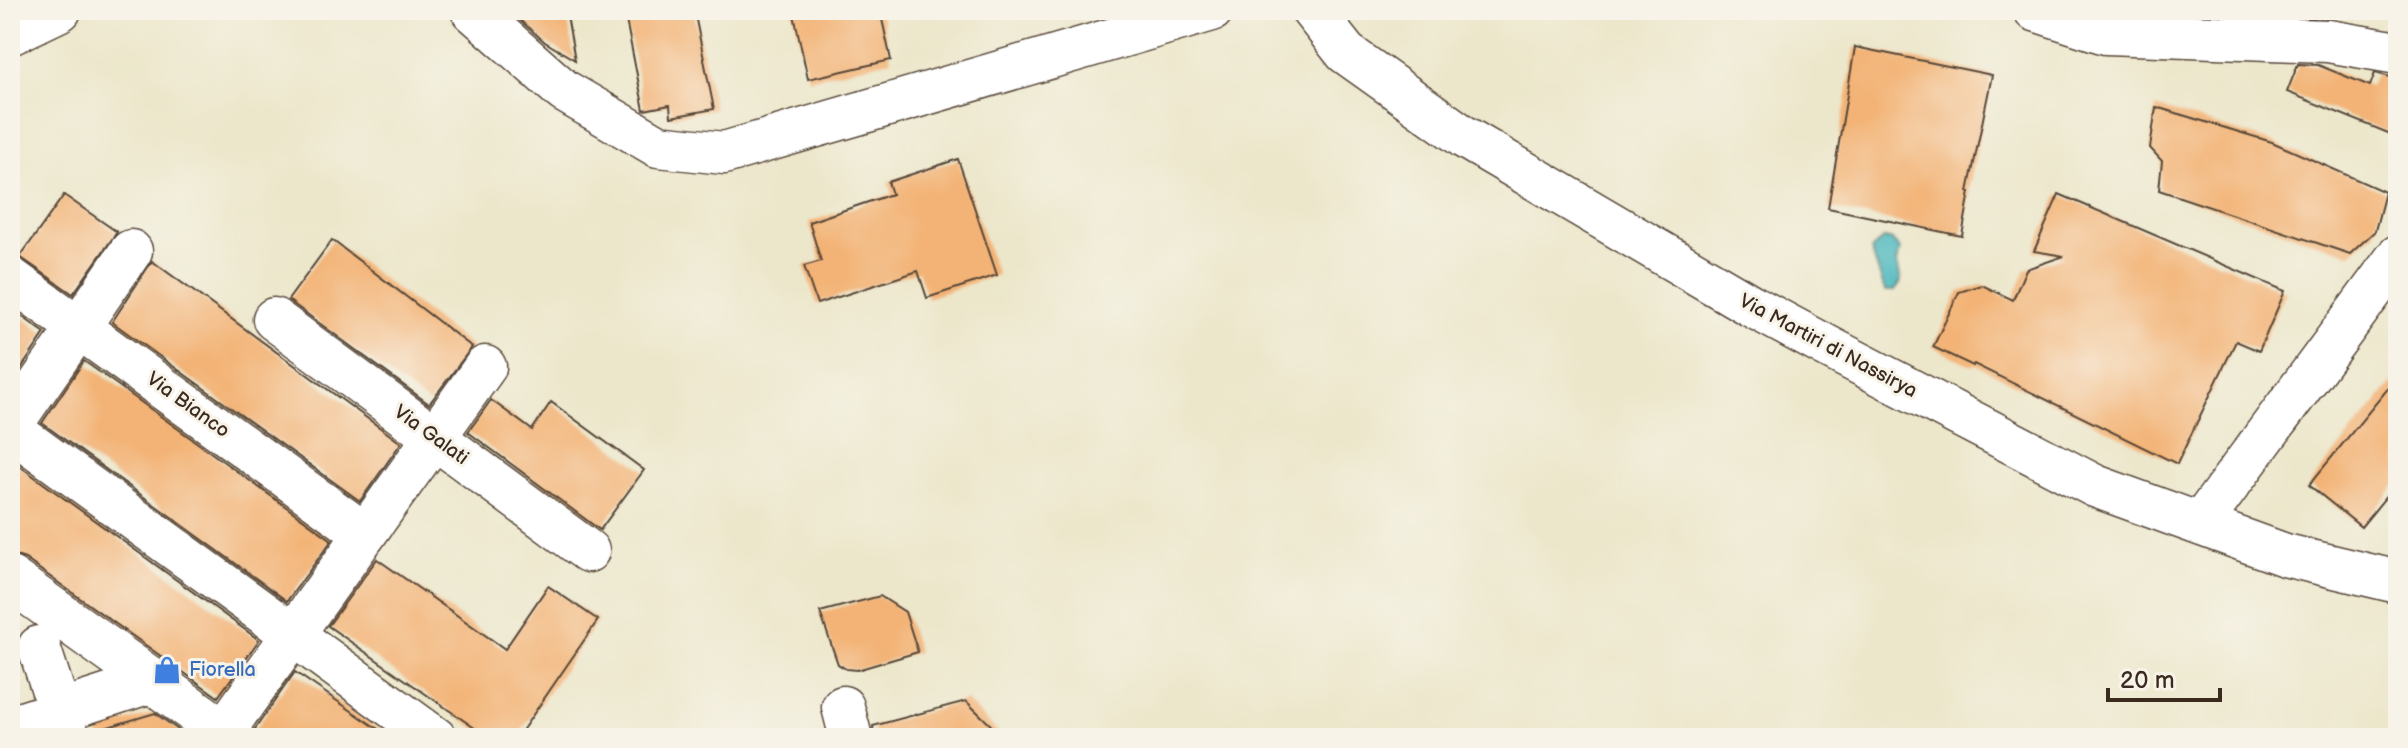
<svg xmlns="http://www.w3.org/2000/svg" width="2408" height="748" viewBox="0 0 2408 748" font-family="'Balsamiq Sans',sans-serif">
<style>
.water{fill:#45b5bc;stroke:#40706d;stroke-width:2}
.building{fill:#f3b376}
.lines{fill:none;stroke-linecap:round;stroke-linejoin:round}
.street-casing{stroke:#564638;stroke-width:45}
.secondary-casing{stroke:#564638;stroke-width:47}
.street{stroke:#fff;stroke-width:42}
.secondary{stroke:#fff;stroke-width:44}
.labels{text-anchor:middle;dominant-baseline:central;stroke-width:6;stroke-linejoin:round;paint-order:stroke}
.street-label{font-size:20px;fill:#3b2a1e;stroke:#f7f3e8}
.shop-label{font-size:20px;fill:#366cbe;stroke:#f7f3e8;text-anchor:start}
</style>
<rect width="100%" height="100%" fill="#f7f3e8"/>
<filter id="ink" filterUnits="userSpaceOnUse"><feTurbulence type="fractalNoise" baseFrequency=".0125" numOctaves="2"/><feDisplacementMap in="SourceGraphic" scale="16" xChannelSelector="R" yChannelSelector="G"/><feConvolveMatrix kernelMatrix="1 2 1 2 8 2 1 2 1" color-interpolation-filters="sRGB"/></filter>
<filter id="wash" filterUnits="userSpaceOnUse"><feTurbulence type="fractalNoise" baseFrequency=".006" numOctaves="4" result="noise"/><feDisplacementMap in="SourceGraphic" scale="32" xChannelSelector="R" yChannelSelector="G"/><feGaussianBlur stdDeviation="1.8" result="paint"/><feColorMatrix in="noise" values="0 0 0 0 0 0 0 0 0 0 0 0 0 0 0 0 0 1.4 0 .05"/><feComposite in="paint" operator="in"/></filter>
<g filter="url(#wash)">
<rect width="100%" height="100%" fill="#ece7cb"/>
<polygon class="water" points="1883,239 1891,239 1900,249 1897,263 1901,281 1895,291 1885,291 1871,250"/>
<g id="blocks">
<g class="building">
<polygon points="508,10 566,10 575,60 545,42"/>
<polygon points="624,10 694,10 714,109 671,117 670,105 644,110"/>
<polygon points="793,10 880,10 891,60 808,79"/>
<polygon points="1855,47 1992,75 1968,192 1970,192 1962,236 1828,208"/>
<polygon points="2298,64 2318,65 2370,86 2375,73 2398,79 2398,137 2287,92"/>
<polygon points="2156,107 2272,142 2385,192 2375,231 2350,254 2159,190 2162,161 2150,148"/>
<polygon points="958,159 997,275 927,298 918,271 817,304 804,266 821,261 809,222 892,194 888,182"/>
<polygon points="2059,194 2285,291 2259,351 2236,341 2177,464 1974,364 1973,366 1933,347 1959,292 1982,285 2013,300 2026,269 2064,256 2034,251"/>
<polygon points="64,195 117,232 73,294 20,257"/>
<polygon points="332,240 472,347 429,404 288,300"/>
<polygon points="152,261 401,443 360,501 112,322"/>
<polygon points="10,308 45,333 10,385"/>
<polygon points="84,361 332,540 287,601 42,423"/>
<polygon points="2398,376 2398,482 2361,527 2309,485"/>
<polygon points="491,400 532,430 551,402 644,470 600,530 468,432"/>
<polygon points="10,459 259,640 218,697 25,559 10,554"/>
<polygon points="377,559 505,649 548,586 598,620 517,738 489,738 328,626"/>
<polygon points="880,596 905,612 918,652 857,670 846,669 838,664 820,612"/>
<polygon points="295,672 391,738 257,738 255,729"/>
<polygon points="966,701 1004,738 874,738 873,726"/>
<polygon points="155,713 189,738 99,738 98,730"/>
</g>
</g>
</g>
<g filter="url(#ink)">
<use href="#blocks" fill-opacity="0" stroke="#564638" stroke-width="2"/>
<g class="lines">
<defs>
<g id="street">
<polyline points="472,10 564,91 658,146 724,153 1212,10"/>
<polyline points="1312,10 1346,53 1464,137 1750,305 1828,347 2095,486 2285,555 2398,582"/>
<polyline points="2035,10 2106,33 2328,41 2398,53"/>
<polyline points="10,34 60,10"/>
<polyline points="10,278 365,534"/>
<polyline points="274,319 588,551"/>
<polyline points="10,427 131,251"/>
<polyline points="10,429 435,738"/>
<polyline points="2200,524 2398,256"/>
<polyline points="39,647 68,737"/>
<polyline points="843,707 851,738"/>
<polyline points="10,727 153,681"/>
<polyline points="223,732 485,367"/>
</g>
<polyline id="secondary" points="10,579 232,738"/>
</defs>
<use href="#street" class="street-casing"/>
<use href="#secondary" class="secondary-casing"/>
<use href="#street" class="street"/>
<use href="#secondary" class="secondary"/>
</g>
</g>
<defs>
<symbol id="shop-bare" viewBox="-9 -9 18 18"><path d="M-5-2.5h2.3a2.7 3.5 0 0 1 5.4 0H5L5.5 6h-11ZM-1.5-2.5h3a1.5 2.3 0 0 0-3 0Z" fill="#3f7fe0" stroke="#f7f3e8" stroke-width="2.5" paint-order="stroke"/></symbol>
</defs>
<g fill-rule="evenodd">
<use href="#shop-bare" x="147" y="650" width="40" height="40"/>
</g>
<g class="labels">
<g class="street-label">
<text transform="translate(1828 346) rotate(28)">Via Martiri di Nassirya</text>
<text transform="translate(188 405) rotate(36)">Via Bianco</text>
<text transform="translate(431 435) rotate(36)">Via Galati</text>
</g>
<g class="shop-label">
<text x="189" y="670">Fiorella</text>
</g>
</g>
<rect width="2408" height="748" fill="none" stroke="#f7f3e8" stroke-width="40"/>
<path d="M2108 688v12h112v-12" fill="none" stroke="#3b2a1e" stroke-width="4"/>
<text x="2120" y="688" font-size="24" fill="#3b2a1e" stroke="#f7f3e8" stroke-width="6" paint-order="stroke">20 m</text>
</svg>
